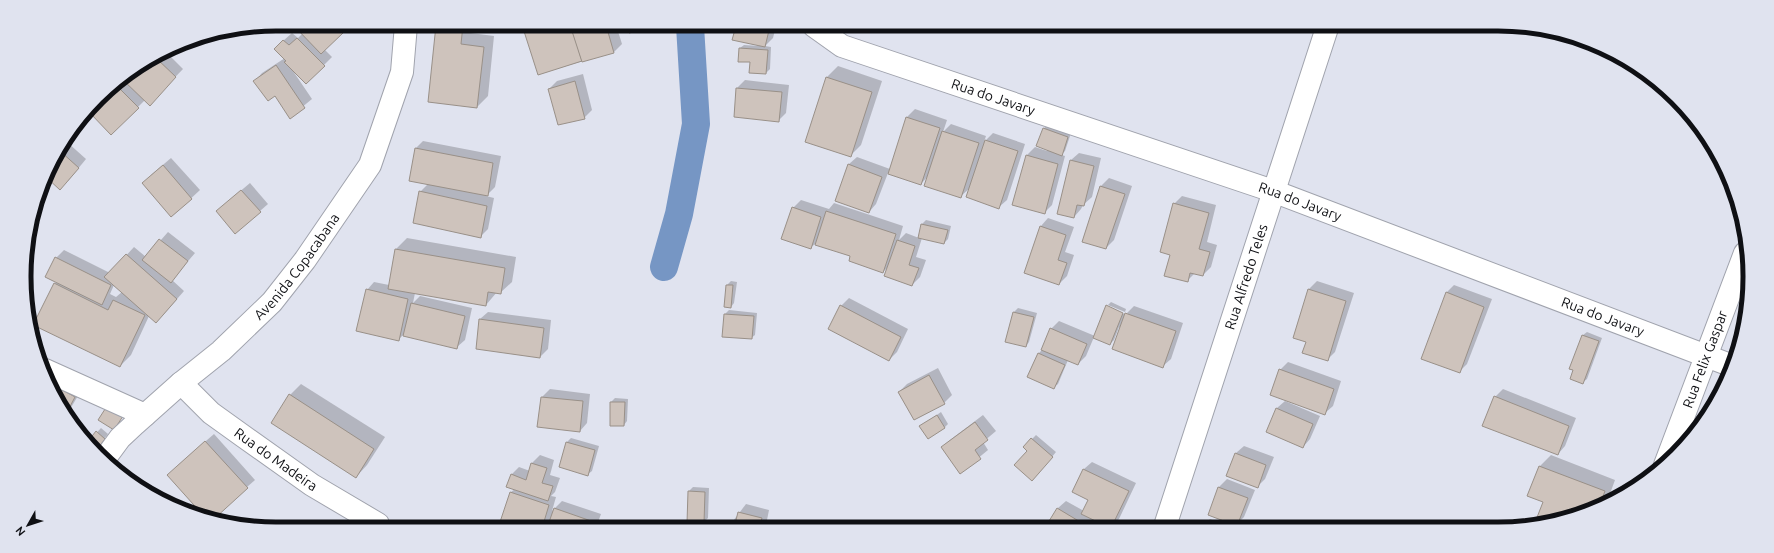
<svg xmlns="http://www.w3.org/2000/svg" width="1774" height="553" viewBox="0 0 1774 553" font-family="Ubuntu,sans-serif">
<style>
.shadow{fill:#0003;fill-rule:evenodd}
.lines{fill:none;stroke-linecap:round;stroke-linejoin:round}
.canal{stroke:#7696c4;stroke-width:28}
.building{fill:#cec3bc;stroke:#999088}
.minor-casing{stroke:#a0a3ad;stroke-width:24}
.minor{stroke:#fff;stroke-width:22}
.labels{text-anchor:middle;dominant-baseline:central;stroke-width:4;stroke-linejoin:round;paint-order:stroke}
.street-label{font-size:14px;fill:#0f1014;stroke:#e0e3ef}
.rim{fill:none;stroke:#0f1014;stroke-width:5}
</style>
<rect width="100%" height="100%" fill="#e0e3ef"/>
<g class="shadow">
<polygon points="299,24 349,24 324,49 332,57 306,83 293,71 312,99 290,117 275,95 255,81 262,73 285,58 283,41 292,33 298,38 302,34"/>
<polygon points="437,25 472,25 471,33 494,36 488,96 477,107 429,101"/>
<polygon points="523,25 616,25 622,44 614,52 539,74"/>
<polygon points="737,26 776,26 773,38 765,46 771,47 770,69 766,73 751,62 740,48 744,45 759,46 759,44 734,39"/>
<polygon points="166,52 183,69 157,96 145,100 111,134 93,115 69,141 110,87"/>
<polygon points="838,66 882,81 861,145 850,156 827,77"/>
<polygon points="583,74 592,110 584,118 549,89 557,81"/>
<polygon points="745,80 789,85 786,113 778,121 737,88"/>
<polygon points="915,109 947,120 943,132 951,124 986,136 984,142 993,133 1025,144 1007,200 999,207 970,188 960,197 928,176 921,184 888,173 876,204 869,212 849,164 857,157 890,169 907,117"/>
<polygon points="1048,125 1071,133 1065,151 1061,155 1065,156 1052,205 1044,213 1014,204 1027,155 1035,147 1047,151 1044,128"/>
<polygon points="423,141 501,156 495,187 486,196 494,198 488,229 480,237 420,192 428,184 415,149"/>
<polygon points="67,142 86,159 68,181 47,176 50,165"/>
<polygon points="1079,153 1101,158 1092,197 1083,205 1081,209 1074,217 1071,160"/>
<polygon points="171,158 200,190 172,216 151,175"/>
<polygon points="1109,178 1132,186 1114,240 1106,248 1083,241 1101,186"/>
<polygon points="250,183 268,204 260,211 225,204"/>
<polygon points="1182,196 1216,205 1207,242 1217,245 1211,267 1203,275 1195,273 1187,281 1171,254 1174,204"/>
<polygon points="801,200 829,209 834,203 903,226 899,240 906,233 919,238 922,224 926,220 951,226 948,239 944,243 922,238 916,257 926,260 920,277 912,285 889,266 883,272 852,256 815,244 810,248 793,208"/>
<polygon points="1048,218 1074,227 1065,252 1074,255 1067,276 1059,284 1041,226"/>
<path d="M168,232L195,253L172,280L184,291L164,314L149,316L131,355L120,366L55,284L57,282L56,258L64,250L110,273L134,247L146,257ZM114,285L122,292L116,297L110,294Z"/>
<polygon points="407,238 516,257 512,282 500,293 497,292 486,305 415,293 413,303 420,296 472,308 465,340 457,347 403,335 398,340 367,290 374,282 389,285 396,249"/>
<polygon points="731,281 737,282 734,303 731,307 727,285"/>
<polygon points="1317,281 1354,293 1335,352 1327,360 1307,341 1294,337 1309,289"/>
<polygon points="1454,285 1492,299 1467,364 1459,372 1446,293"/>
<polygon points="849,298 908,329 897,352 889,360 841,306"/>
<polygon points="1111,302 1126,309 1125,312 1108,305"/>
<polygon points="1107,305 1107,307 1124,314 1124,316 1128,315 1128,314 1127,313 1134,306 1183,323 1171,359 1163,366 1119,327 1114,340 1110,344 1094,337 1086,356 1078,364 1068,360 1058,384 1054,387 1038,354 1042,350 1051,329 1059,321 1095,336"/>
<polygon points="1018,308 1037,313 1029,342 1026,346 1007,341 1014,312"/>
<polygon points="729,310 757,313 755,335 751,338 725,314"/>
<polygon points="488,312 551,320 548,349 540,357 480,319"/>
<polygon points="1587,332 1602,338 1587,379 1583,382 1575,370 1583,335"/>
<polygon points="1288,362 1341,381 1333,406 1325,413 1280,370"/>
<polygon points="44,368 82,389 66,416"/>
<polygon points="938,368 952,395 944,403 899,392 907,384"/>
<polygon points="301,384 385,437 367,465 356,477 290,395"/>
<polygon points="550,389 590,394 587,423 580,431 538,426 542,397"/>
<polygon points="1503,389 1576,418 1565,446 1558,454 1495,397"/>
<polygon points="615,398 628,399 627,421 624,425 611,402"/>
<polygon points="1285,401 1320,416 1310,439 1303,447 1277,408"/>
<polygon points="941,412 948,424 945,427 921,426"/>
<polygon points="983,415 996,431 983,442 988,450 960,473 942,447 950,440"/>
<polygon points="101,428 108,434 97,448 90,440"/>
<polygon points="214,434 255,480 247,487 176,467"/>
<polygon points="1036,435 1056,452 1036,476 1028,451 1024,447"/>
<polygon points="571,438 599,446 592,471 588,474 561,466 567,442"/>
<polygon points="1244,446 1274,457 1265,479 1257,487 1236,453"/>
<polygon points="540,455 554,460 550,475 560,478 555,492 551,496 556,497 552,511 562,501 601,514 597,525 500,525 511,492 515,489 511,475 519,467 530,471 532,463"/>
<polygon points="1551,455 1615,480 1607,502 1594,510 1546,523 1537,520 1544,502 1540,466"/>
<polygon points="1092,462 1136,483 1119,519 1112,526 1048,526 1058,508 1066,501 1084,511 1089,500 1084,469"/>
<polygon points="1227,479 1255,490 1244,517 1236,525 1209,514 1219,487"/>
<polygon points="693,487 709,488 708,518 704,522 689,491"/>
<polygon points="746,504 769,510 766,525 730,525"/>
<polygon points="1210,519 1228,526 1204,526"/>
</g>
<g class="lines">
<polyline class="canal" points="664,267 679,214 696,124 690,26"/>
</g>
<g class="building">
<polygon points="298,24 334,24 343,33 321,54 295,27"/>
<polygon points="436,25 463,25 461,44 484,47 477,108 428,102"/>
<polygon points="522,25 571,25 582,61 538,75"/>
<polygon points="570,25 606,25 614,53 582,62"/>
<polygon points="627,25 650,25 651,28 629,33"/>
<polygon points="736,26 770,26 765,47 732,40"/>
<polygon points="297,38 325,66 306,84 284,62 286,61 274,49 283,40 289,45"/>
<polygon points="739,48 768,50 766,74 749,73 750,62 738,62"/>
<polygon points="156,58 176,77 150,106 122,79"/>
<polygon points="276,65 305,108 290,119 275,96 268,101 253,81"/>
<polygon points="826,77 872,92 851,157 805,142"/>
<polygon points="575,81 585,119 558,125 548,89"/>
<polygon points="115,84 139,108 111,135 90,113 110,87"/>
<polygon points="736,88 782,92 779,122 734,117"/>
<polygon points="88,115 91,118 66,144"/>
<polygon points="906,117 940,128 921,185 888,174"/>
<polygon points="1043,128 1068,137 1062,156 1036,146"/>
<polygon points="942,131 979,143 961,198 924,186"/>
<polygon points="985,140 1018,151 999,209 966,197"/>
<polygon points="415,148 493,163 488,196 409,181"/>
<polygon points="60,151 79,168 60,190 46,177 50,165"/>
<polygon points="1026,155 1058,164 1045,214 1012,205"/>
<polygon points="1070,160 1094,166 1084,206 1077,205 1074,218 1057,214"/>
<polygon points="848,164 882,177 869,213 835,201"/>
<polygon points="163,165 192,199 171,217 142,183"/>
<polygon points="1100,186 1125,194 1106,249 1082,242"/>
<polygon points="241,190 261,212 235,234 216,211"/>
<polygon points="419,191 487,206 481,238 413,223"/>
<polygon points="1173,203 1209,213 1199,249 1210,252 1203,276 1190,273 1188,282 1164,276 1170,255 1160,252"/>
<polygon points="792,207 821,217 811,249 781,239"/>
<polygon points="826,211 896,234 883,273 849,261 850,256 815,245"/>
<polygon points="921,224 948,230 944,244 918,238"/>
<polygon points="1040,226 1066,235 1058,260 1067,263 1059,285 1024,273"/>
<polygon points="159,239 188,261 171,283 142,260"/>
<polygon points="897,240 915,246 909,265 919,268 912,286 884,276"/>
<polygon points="395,249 505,268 501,294 488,292 486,306 388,289"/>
<polygon points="126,254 177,299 156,323 104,277"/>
<polygon points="55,257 111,285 102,305 45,277"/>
<polygon points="54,283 108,310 113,300 145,315 120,367 33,325"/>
<polygon points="726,285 733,285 731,308 724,307"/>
<polygon points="366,289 408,299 399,341 356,331"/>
<polygon points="1308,289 1346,301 1328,361 1302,353 1306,342 1293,338"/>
<polygon points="1446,292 1484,307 1460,373 1421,359"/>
<polygon points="411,303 465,316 457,349 403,336"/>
<polygon points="840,305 901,337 889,361 828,329"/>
<polygon points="1106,305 1123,313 1110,345 1093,338"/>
<polygon points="1013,312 1034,317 1026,347 1005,342"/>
<polygon points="1125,313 1176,331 1163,368 1112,349"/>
<polygon points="724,314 754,316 752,339 722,337"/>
<polygon points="479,319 544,328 540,358 476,349"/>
<polygon points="1050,328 1087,344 1078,365 1041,350"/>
<polygon points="1582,335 1599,341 1583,384 1570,379 1573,370 1569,369"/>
<polygon points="1038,353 1065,365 1054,389 1027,377"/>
<polygon points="1279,369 1334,389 1325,415 1270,395"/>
<polygon points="929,375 945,404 914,420 898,392"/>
<polygon points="52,384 75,397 66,414"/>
<polygon points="289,394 374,449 356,478 271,423"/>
<polygon points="1494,396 1569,426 1558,455 1482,426"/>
<polygon points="541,397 583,401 580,432 537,427"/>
<polygon points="610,402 625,402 624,426 610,426"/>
<polygon points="107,406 123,416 114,430 98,420"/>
<polygon points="1276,408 1313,424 1303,448 1266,432"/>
<polygon points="937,415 945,428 928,439 919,426"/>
<polygon points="975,422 988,440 975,450 981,459 960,474 941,447"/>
<polygon points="96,431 105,439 98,448 89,440"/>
<polygon points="1031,438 1053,457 1032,481 1014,465 1027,451 1023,447"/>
<polygon points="205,441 248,488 214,519 202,514 167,475"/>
<polygon points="566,442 595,450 588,476 559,467"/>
<polygon points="1235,453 1266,465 1258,488 1226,476"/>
<polygon points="531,463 547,468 542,483 553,486 548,501 506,487 511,474 526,480"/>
<polygon points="1539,466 1605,491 1599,507 1594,510 1544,523 1536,520 1543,502 1527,496"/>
<polygon points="1083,469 1129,491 1112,526 1106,526 1081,514 1088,500 1072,492"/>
<polygon points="1218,487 1248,498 1237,526 1208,515"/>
<polygon points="688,491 705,492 704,523 687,523"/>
<polygon points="510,492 549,505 543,525 499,525"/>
<polygon points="554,508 594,522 592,525 548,525"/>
<polygon points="1057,508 1087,526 1046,526"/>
<polygon points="738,512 762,518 760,525 729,525 729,523 735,524"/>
</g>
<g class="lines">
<defs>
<g id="minor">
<path id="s1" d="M814,26L842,46L1273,191L1730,365"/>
<polyline points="45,370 145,415"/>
<path id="s2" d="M181,383L211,413L243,436L312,485L378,524"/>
<path id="s3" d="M106,457L120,438L135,424L181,383L221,351L272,302L305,260L370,165L402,72L406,25"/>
<path id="s4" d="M1665,465L1745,253"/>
<path id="s5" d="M1165,526L1327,28"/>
</g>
</defs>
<use href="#minor" class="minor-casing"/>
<use href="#minor" class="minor"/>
</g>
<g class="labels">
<g class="street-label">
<text stroke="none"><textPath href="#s1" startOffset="194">Rua do Javary</textPath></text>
<text stroke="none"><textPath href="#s1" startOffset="518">Rua do Javary</textPath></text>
<text stroke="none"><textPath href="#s3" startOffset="271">Avenida Copacabana</textPath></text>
<text stroke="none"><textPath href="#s5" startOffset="262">Rua Alfredo Teles</textPath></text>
<text stroke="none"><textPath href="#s1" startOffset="842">Rua do Javary</textPath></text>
<text stroke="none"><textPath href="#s4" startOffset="113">Rua Felix Gaspar</textPath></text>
<text stroke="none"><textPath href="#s2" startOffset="122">Rua do Madeira</textPath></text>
</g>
</g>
<path d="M0 0H1774V553H0ZM276 31H1498A245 245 0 0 1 1743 276V277A245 245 0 0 1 1498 522H276A245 245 0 0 1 31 277V276A245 245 0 0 1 276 31Z" fill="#e0e3ef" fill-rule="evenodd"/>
<path class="rim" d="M276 31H1498A245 245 0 0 1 1743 276V277A245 245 0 0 1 1498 522H276A245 245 0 0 1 31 277V276A245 245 0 0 1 276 31Z"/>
<g transform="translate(28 525) rotate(231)" stroke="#e0e3ef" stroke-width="3" paint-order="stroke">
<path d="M0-3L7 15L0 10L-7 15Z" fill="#0f1014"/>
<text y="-6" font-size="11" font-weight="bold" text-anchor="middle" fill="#0f1014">N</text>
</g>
</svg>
